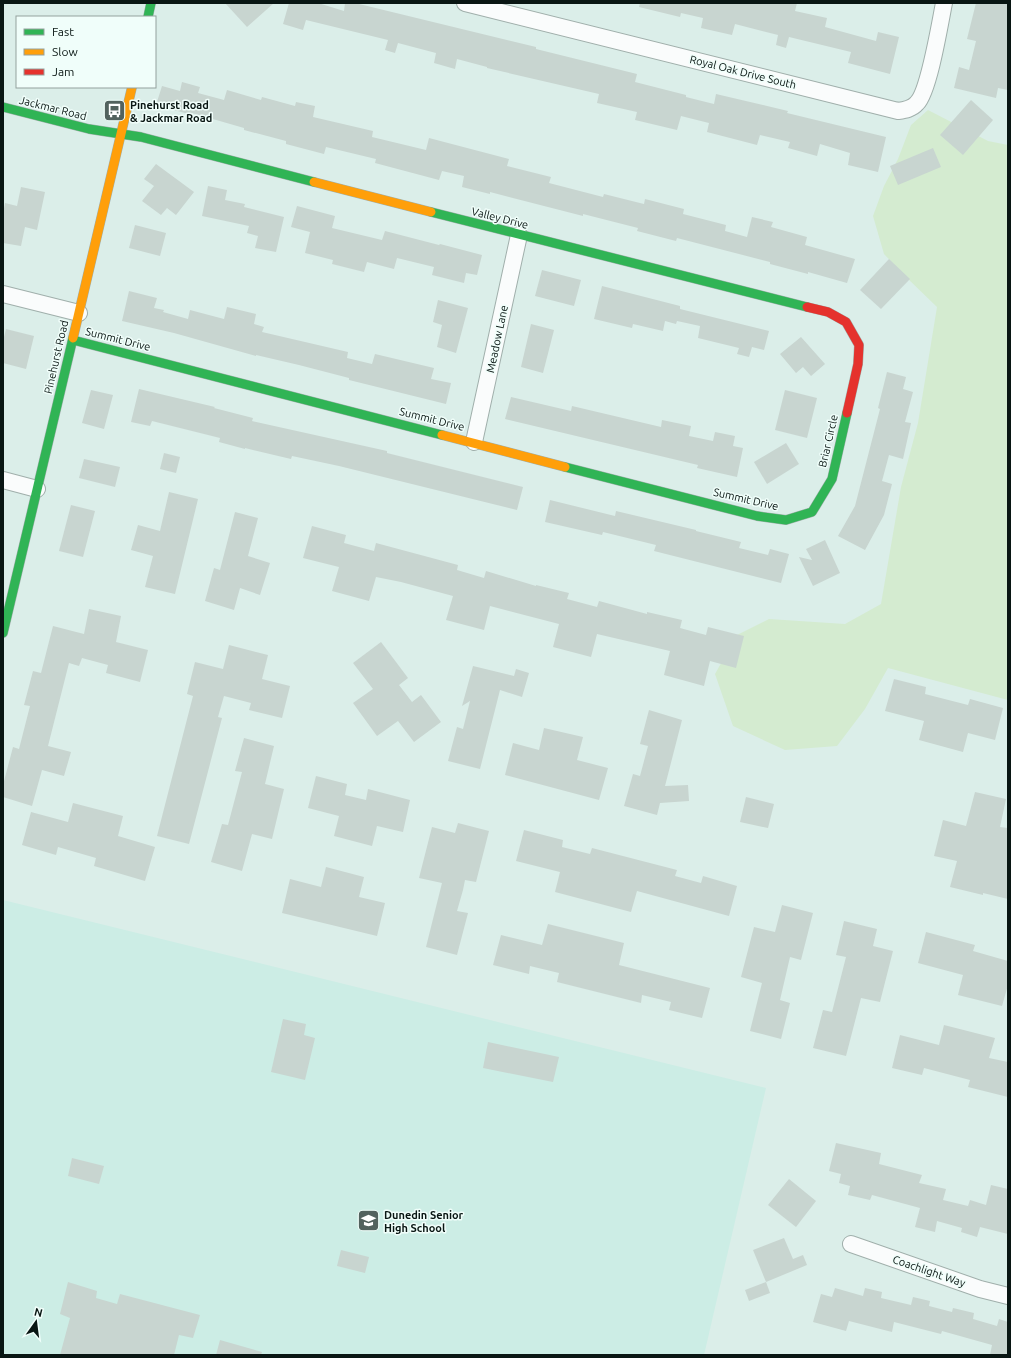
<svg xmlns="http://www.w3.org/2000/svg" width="1011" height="1358" viewBox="0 0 1011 1358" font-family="Ubuntu,sans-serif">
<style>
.built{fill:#ccede5}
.green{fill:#d4ebd0}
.building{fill:#c8d5d0}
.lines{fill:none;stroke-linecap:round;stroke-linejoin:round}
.street-casing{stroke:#a0afab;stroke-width:18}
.fast-casing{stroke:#a0afab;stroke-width:10}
.slow-casing{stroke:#a0afab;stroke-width:10}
.jam-casing{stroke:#a0afab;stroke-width:10}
.street{stroke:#fafcfc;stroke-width:16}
.fast{stroke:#30b455;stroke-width:9}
.slow{stroke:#ff9f0a;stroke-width:9}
.jam{stroke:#e5322d;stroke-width:9}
.labels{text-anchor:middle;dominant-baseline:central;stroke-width:3;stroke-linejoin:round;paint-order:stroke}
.street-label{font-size:11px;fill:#091613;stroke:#f0fefa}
.poi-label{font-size:11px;font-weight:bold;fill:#091613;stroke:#f0fefa;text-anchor:start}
</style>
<rect width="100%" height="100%" fill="#dbeee9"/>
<polygon class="built" points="3,900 766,1088 704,1355 3,1355"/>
<polygon class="green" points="928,110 988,141 1008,145 1008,700 888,668 865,709 837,746 785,750 733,726 715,674 737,635 769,619 845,624 881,604 901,487 918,423 937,307 906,277 884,254 873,216 884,186 898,159 911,125"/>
<g class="building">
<polygon points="225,3 274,3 247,27"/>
<polygon points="289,3 318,3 344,11 345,3 355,3 536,47 536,49 637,74 635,82 686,95 686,97 714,104 716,94 788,111 787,113 886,137 878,172 848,165 850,153 820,144 817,156 788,148 790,142 760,135 757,145 707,132 709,123 681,116 677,130 635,120 637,112 597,103 599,94 487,68 487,67 457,59 455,69 434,63 436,53 398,43 395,53 385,50 388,40 306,20 303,30 283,24"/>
<polygon points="640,3 797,3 795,11 827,18 825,27 876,41 878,32 899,37 890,74 848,63 851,52 789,37 786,48 776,45 778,35 735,24 732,35 701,28 703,18 681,13 680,17 639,7"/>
<polygon points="976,3 1008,3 1008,90 998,88 996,98 954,88 959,67 969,70 976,41 967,39"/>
<polygon points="182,82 200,87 198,93 224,100 227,90 261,100 262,97 295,106 296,102 315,106 313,117 373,131 372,137 426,150 429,138 509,159 507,166 551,177 549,183 603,197 604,194 644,204 645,199 684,209 683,214 726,225 725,231 747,237 752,217 773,222 771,227 807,237 805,245 855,259 847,283 808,272 808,274 770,264 770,262 677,238 676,241 637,231 638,228 583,214 583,216 490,192 490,194 462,187 464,176 442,171 439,180 375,163 376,159 326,147 324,154 286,144 286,141 244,130 244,128 192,113 192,115 156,105 162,86 180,91"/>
<polygon points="971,100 993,120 963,155 940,135"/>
<polygon points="933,148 941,167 898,185 890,166"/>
<polygon points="156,164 194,192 176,215 167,208 161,215 142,201 154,186 144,179"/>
<polygon points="208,186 227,190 225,200 245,204 244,207 284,217 276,252 255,248 258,236 247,233 249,226 202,216"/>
<polygon points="21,187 45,192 37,230 25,227 21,246 3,243 3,214 5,203 17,206"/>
<polygon points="297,206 335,216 332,228 382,240 385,231 439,245 440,244 482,255 477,275 466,273 464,283 432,275 434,267 397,258 394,269 367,262 364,272 332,264 333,260 305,253 310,232 291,227"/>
<polygon points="135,225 166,233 160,256 129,248"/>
<polygon points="889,259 910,279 881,309 860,290"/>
<polygon points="542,270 581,280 574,306 535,296"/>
<polygon points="602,286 680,306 680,309 769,331 764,350 752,347 749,357 737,354 739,348 698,338 700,326 677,321 676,324 665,321 663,331 633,324 632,328 594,319"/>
<polygon points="129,291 157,298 154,308 164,310 163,312 188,319 190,310 224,319 227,307 256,314 254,324 264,327 262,332 348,352 347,358 372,364 375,354 434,368 431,379 451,383 446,404 349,380 349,378 299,365 256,355 256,356 174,333 122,321"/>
<polygon points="438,300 468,308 456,353 437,347 442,325 433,322"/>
<polygon points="531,324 554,330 543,373 521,367"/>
<polygon points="6,329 34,336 26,369 3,363 3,341"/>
<polygon points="801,337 825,364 811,376 803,367 796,373 780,354"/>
<polygon points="887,372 906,377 903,389 913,392 905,422 911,423 903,459 889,455 882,481 892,484 884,515 865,550 838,536 855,506 880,409 878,408"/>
<polygon points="139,389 215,407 214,408 253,418 252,421 387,451 387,453 523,487 517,510 339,466 292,456 291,459 245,448 245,449 219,442 220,438 152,421 150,426 131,422"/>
<polygon points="91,390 113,395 104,429 82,423"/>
<polygon points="785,390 817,398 807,438 775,430"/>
<polygon points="511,397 571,411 572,406 661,427 662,420 691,426 689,436 713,441 715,432 735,436 733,446 743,448 737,477 697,468 698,465 505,419"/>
<polygon points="786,443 799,464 767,484 754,462"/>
<polygon points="164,453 180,457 176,473 160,469"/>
<polygon points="84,459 120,467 115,487 79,478"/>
<polygon points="169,492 198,499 175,594 145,587 153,556 131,550 138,525 160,531"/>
<polygon points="550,500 615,516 616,511 696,530 696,531 741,542 739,548 768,555 770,549 789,554 781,583 654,551 656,545 603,532 602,535 545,522"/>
<polygon points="71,505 95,511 83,557 59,551"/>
<polygon points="235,512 258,518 248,556 270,563 260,595 240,588 234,610 205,601 214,568 220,570"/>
<polygon points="312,526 346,535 344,543 374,551 376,543 458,565 457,570 484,578 486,571 536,586 536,585 569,593 567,599 597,607 599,601 647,614 647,612 682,620 680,628 706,635 708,627 744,636 736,668 710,661 704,686 664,675 670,651 597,634 591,657 553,647 559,624 490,606 484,630 446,620 453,596 401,582 376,577 369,601 332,591 339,567 303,558"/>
<polygon points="825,540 840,573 813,586 799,557 812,560 806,549"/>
<polygon points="89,609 121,616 116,642 148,650 140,682 106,673 108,665 82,658 79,666 69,663 48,746 71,752 64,776 42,770 32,806 3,797 3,785 13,747 19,749 30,706 24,705 33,671 41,673 53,626 84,634"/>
<polygon points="381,642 408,678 399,685 412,702 421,695 441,722 414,742 398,721 377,736 353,703 373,689 353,663"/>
<polygon points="229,645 268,655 262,679 290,686 282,718 249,710 251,703 224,696 218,717 222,718 189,844 157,836 193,696 187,694 195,662 223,669"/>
<polygon points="473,666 514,676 516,669 529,673 522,697 500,690 480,769 448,761 457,727 463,729 470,701 462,706"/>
<polygon points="894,679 926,687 925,694 968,705 970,699 1003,708 995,740 968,733 963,752 919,740 924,721 885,711"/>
<polygon points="649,710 682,720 665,786 688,785 689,801 660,803 657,815 624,806 633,774 640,776 648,746 640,744"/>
<polygon points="544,728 583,737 577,760 608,768 599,800 505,775 513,743 539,750"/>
<polygon points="244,738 274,746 265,784 284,789 272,839 252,834 242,871 211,862 222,824 228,825 242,772 235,771"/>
<polygon points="316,776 347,784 345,795 366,800 368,789 410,800 403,832 377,826 372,846 334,836 339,816 308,808"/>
<polygon points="975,792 1006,799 1000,827 1008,828 1008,899 983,893 983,895 950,887 957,861 934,856 943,820 966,826"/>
<polygon points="746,797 774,804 768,828 740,822"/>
<polygon points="73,803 123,816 118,836 155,847 145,881 94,866 96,858 58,847 56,855 22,845 31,812 68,822"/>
<polygon points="458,823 489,831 476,882 465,880 463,890 457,911 468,913 457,955 426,947 442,883 419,878 432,827 455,833"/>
<polygon points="524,830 563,840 562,847 590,854 592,848 677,870 675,876 701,883 703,876 737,886 729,916 637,891 631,912 555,892 560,872 516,861"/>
<polygon points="326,867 364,877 359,897 385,903 377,936 282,913 290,879 321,887"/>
<polygon points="782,905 813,913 801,960 790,957 780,1000 790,1003 781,1039 750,1031 762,983 741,977 754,927 775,932"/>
<polygon points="844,921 877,929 873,946 893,951 880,1002 861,998 846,1056 813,1048 823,1010 832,1012 846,957 836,955"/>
<polygon points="548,924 624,943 619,965 710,988 702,1018 669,1010 671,1002 642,995 641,1003 557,982 559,973 530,966 529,974 493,965 501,935 542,945"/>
<polygon points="926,932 975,945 973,951 1008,961 1008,985 1002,1006 958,995 963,975 918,963"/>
<polygon points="283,1019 306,1024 304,1035 315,1038 305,1080 271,1072"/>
<polygon points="944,1025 995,1038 989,1058 1008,1062 1008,1097 968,1087 970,1080 924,1068 922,1075 892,1068 900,1035 939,1045"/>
<polygon points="488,1042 559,1057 553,1082 483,1068"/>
<polygon points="836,1143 881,1153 879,1164 922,1175 919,1183 946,1189 943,1200 968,1206 970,1200 986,1205 991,1185 1008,1189 1008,1234 980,1227 977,1237 961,1232 962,1228 937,1221 935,1232 915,1227 920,1208 872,1195 870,1200 848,1195 850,1186 839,1183 841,1174 829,1171"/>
<polygon points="72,1158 104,1166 99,1184 68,1176"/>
<polygon points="789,1179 816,1201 796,1227 768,1205"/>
<polygon points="784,1238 793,1259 803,1255 807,1265 766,1282 753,1250"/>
<polygon points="341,1250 369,1257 365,1273 337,1266"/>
<polygon points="68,1282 97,1291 96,1298 117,1304 120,1294 200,1315 193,1338 179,1335 174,1355 60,1355 70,1318 60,1314"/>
<polygon points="766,1282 770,1293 749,1301 745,1290"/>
<polygon points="835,1288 863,1296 865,1288 882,1292 881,1298 911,1305 913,1297 930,1301 929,1306 952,1312 953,1308 974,1313 973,1319 997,1326 999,1319 1008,1322 1008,1355 990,1355 992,1345 942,1331 941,1334 894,1322 892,1332 849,1321 846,1331 813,1322 821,1294 832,1297"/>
<polygon points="220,1340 262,1352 261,1355 216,1355"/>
</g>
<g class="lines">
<defs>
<g id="street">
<path d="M465,3L898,111C905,110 912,109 917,103C929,91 940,23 944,3"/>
<polyline points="3,294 79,313"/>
<polyline points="474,442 519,235"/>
<polyline points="3,480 37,489"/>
<polyline points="851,1244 980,1289 1008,1296"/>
</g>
<g id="fast">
<polyline points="148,17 151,3"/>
<polyline points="3,107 89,129 141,137 314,182"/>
<polyline points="431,212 807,307"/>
<polyline points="73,340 442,435"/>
<polyline points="565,467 757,516 786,520 812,512 832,479 847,413"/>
<polyline points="3,633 73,338"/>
</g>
<g id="slow">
<polyline points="314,182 431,212"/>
<polyline points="73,338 132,87"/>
<polyline points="442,435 565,467"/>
</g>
<polyline id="jam" points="807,307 828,312 846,322 859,345 858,364 847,413"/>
</defs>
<use href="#street" class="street-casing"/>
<use href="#fast" class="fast-casing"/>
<use href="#slow" class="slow-casing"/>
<use href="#jam" class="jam-casing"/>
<use href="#street" class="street"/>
<use href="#fast" class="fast"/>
<use href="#slow" class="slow"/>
<use href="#jam" class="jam"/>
</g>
<defs>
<symbol id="bus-square" viewBox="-11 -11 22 22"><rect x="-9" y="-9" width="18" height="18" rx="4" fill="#52625e" stroke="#f0fefa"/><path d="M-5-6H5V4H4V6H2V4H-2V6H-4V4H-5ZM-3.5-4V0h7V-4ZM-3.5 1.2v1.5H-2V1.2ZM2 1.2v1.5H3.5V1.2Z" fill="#fff"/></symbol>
<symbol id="school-square" viewBox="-11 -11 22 22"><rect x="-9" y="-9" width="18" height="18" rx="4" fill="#52625e" stroke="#f0fefa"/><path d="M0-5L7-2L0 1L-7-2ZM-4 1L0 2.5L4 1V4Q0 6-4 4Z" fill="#fff"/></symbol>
</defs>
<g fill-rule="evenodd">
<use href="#bus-square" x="102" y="98" width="25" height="25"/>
<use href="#school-square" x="356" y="1208" width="25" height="25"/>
</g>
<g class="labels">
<g class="street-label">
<text transform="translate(743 72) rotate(14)">Royal Oak Drive South</text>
<text transform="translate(53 108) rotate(14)">Jackmar Road</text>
<text transform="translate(500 218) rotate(14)">Valley Drive</text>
<text transform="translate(118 339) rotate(14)">Summit Drive</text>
<text transform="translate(497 339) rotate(-78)">Meadow Lane</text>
<text transform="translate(56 357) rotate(-77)">Pinehurst Road</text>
<text transform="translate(432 419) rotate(14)">Summit Drive</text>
<text transform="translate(828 441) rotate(-77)">Briar Circle</text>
<text transform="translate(746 499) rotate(13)">Summit Drive</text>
<text transform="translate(929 1271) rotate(19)">Coachlight Way</text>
</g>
<g class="poi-label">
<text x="130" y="105">Pinehurst Road<tspan x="130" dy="13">&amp; Jackmar Road</tspan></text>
<text x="384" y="1215">Dunedin Senior<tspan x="384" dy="13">High School</tspan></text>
</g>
</g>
<rect width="1011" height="1358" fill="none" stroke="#091613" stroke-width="8"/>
<rect x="16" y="16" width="140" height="72" fill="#f0fefa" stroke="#94a19e"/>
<rect x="24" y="29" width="20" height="6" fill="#30b455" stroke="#94a19e"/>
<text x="52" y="36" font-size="12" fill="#091613">Fast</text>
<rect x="24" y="49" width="20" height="6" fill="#ff9f0a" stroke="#94a19e"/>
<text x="52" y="56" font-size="12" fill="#091613">Slow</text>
<rect x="24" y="69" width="20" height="6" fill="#e5322d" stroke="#94a19e"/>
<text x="52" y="76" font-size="12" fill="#091613">Jam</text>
<g transform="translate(36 1322) rotate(14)" stroke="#f0fefa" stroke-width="3" paint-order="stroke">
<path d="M0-3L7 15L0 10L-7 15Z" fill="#091613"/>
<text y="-6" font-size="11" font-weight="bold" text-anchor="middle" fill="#091613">N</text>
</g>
</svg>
